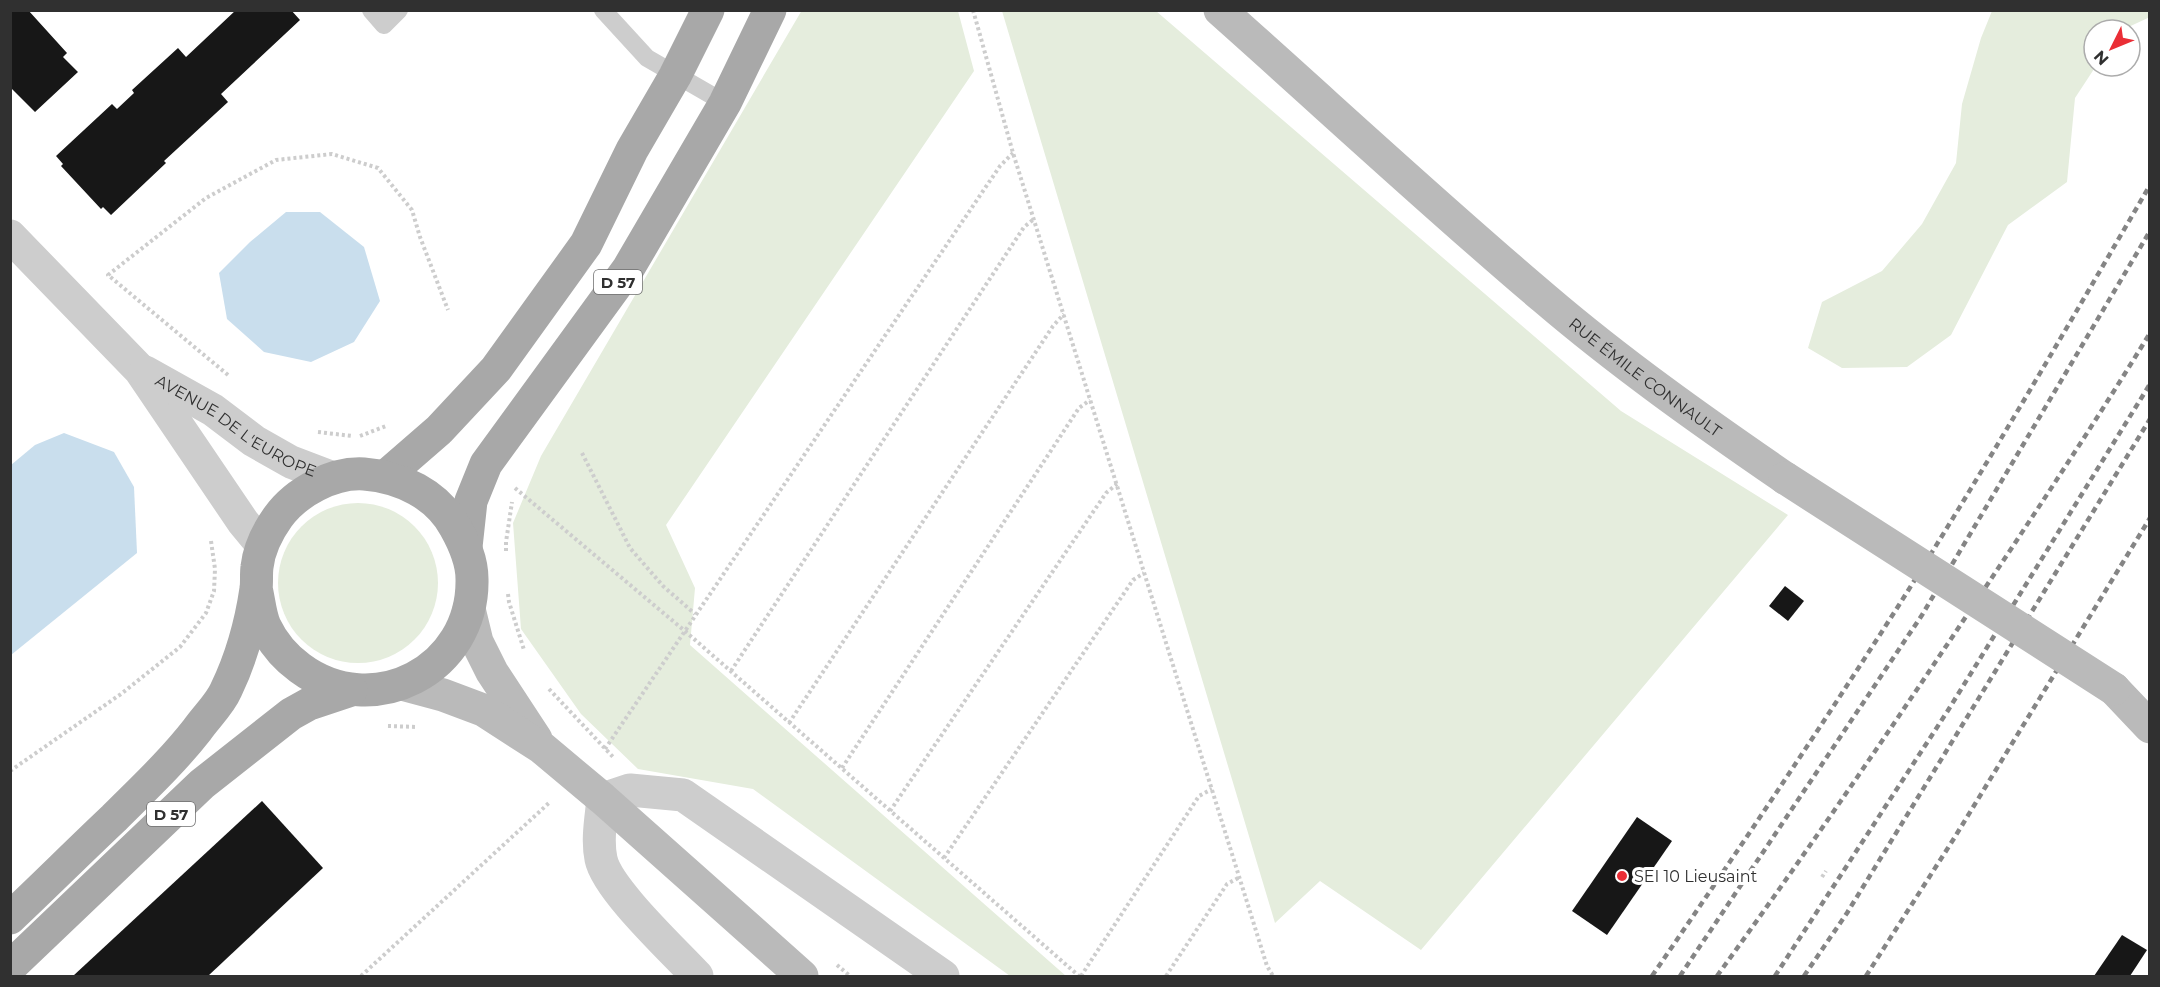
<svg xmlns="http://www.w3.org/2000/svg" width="2160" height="987" viewBox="0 0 2160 987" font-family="Montserrat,sans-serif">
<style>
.green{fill:#e5eddd}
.water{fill:#c9deed}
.building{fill:#171717}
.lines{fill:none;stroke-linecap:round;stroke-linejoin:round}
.path{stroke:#cdcdcd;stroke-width:4;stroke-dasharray:3 3;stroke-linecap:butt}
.lane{stroke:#cdcdcd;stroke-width:18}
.street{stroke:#cdcdcd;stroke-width:33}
.secondary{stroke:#bababa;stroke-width:33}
.primary{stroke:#a8a8a8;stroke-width:33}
.rail{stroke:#858585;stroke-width:4.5;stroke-dasharray:6 4.5;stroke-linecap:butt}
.secondary-bridge{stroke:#bababa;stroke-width:33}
.poi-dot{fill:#ea2e36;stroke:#fff;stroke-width:2}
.labels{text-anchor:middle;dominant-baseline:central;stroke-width:6;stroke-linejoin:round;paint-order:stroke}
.shield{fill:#fff;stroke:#6e6e6e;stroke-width:1.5}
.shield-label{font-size:15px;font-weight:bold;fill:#303030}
.street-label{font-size:16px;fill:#303030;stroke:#fff}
.poi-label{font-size:16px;fill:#303030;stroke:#fff;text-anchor:start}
</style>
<rect width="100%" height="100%" fill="#fff"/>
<g class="green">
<polygon points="802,10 958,11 974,71 666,525 695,588 690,645 1066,976 1010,976 753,789 638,769 581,714 521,629 513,523 541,456"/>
<polygon points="1002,11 1156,11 1621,411 1788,515 1421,950 1320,881 1275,923"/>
<polygon points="1992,11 2149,10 2150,17 2122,30 2094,30 2094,66 2096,66 2075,98 2067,182 2008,225 1951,335 1907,367 1842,368 1808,348 1822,302 1882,271 1922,224 1956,163 1962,104 1981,38"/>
<circle cx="358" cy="583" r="80"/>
</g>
<g class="water">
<polygon points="286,212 320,212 364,247 380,301 354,342 311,362 264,352 227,319 219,273 250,242"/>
<polygon points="64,433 114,452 134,487 137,553 11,655 11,465 35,445"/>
</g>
<g class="building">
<polygon points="10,10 28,10 67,53 63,57 78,72 35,112 10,87"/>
<polygon points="236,10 291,10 300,20 221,94 228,102 164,161 166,163 111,215 103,207 101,209 61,166 63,164 56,156 112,104 117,109 134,93 132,90 178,48 186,57"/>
<polygon points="1785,586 1804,601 1788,621 1769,606"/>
<polygon points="262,801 323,868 208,976 73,976"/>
<polygon points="1637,817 1672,841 1607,935 1572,911"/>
<polygon points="2122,935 2147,950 2130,976 2094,976"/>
</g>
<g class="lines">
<g class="path">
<polyline points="973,10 1013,153 1267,966 1273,976"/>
<polyline points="228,375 108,275 206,198 276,160 332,154 378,168 412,210 420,237 448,310"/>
<polyline points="318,432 352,436"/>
<polyline points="360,436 386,426"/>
<polyline points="582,453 630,548 663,586 695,614"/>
<polyline points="515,488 686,632 1079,976"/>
<polyline points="506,551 506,542 512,502"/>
<polyline points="508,594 509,602 524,650"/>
<polyline points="731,671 1024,227 1034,219"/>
<polyline points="549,689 614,758"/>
<polyline points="789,723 1053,326 1064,314"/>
<polyline points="388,726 417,727"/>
<polyline points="605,749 1000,166 1013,153"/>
<polyline points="842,768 1079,408 1090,400"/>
<polyline points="10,771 121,694 180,647 206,613 214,591 215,569 211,541"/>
<polyline points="890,811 1106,493 1117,484"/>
<polyline points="944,858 1133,580 1144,573"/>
<polyline points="1822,877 1826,871"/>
<polyline points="837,965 850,976"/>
<polyline points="361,976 550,802"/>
<polyline points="1081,976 1199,796 1212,789"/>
<polyline points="1166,976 1227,884 1240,877"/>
</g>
<g class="lane">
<polyline points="371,10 384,25 399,10"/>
<polyline points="603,10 647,58 725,103"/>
</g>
<g class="street">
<polyline points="10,236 140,370 243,522 262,545"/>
<path id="s1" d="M145,372L213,410L254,441L291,462L333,478"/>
<path d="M697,976C674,951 607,889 601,859C597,840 601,819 603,799L630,790L683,795L943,976"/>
</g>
<g class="secondary">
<path id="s2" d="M1220,10C1328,106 1434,205 1544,298C1620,363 1702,421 1785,478"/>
<polyline points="469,609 477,642 492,672 536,739"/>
<polyline points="402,684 443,695 483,710 542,748 603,799 802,976"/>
<polyline points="2114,689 2150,727"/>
</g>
<g class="primary">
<polyline points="386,476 439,430 496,369 586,244 632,150 675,76 708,10"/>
<polyline points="466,547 471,501 486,464 628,269 725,103 770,10"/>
<path d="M10,918C45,885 79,851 114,818C143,789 172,762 197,730C206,717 220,704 226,690C241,659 251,623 256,589C257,582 256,574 257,567C259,549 268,531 278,517C296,492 333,472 364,474C401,477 437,494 455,527C464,543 472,560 472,579C474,670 373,722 300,668C285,657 273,643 265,626C260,615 259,600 256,588"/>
<polyline points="10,967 202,784 291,714 309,704 351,690"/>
</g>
<g class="rail">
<path d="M1652,976C1736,854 1819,730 1899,605C1986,467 2068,326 2150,185"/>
<polyline points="1680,976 1922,615 2150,231"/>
<path d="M1717,976C1810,848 1899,717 1987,585C2043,501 2098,418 2150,333"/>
<polyline points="1775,976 1947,712 2150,384"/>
<polyline points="1804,976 1847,913 2150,419"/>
<polyline points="1866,976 1953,840 2150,518"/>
</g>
<polyline class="secondary-bridge" points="1785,478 2114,689"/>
</g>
<circle class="poi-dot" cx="1622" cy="876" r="6"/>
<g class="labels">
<g class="shield">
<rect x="594" y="270" width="48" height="24" rx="4.5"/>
<rect x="147" y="802" width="48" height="24" rx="4.5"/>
</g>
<g class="shield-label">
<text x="618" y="282">D 57</text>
<text x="171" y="814">D 57</text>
</g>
<g class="street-label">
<text stroke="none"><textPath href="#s2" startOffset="562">RUE ÉMILE CONNAULT</textPath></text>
<text stroke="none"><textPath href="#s1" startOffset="106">AVENUE DE L'EUROPE</textPath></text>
</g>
<g class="poi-label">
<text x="1634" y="876">SEI 10 Lieusaint</text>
</g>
</g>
<rect width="2160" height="987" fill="none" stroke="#303030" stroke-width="24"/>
<g transform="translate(2112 48) rotate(227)"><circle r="28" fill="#ffffff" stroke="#acacac" stroke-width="1.5"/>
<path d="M0-4.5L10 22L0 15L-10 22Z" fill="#ea2e36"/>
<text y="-9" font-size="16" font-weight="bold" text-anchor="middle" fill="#303030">N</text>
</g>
</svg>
